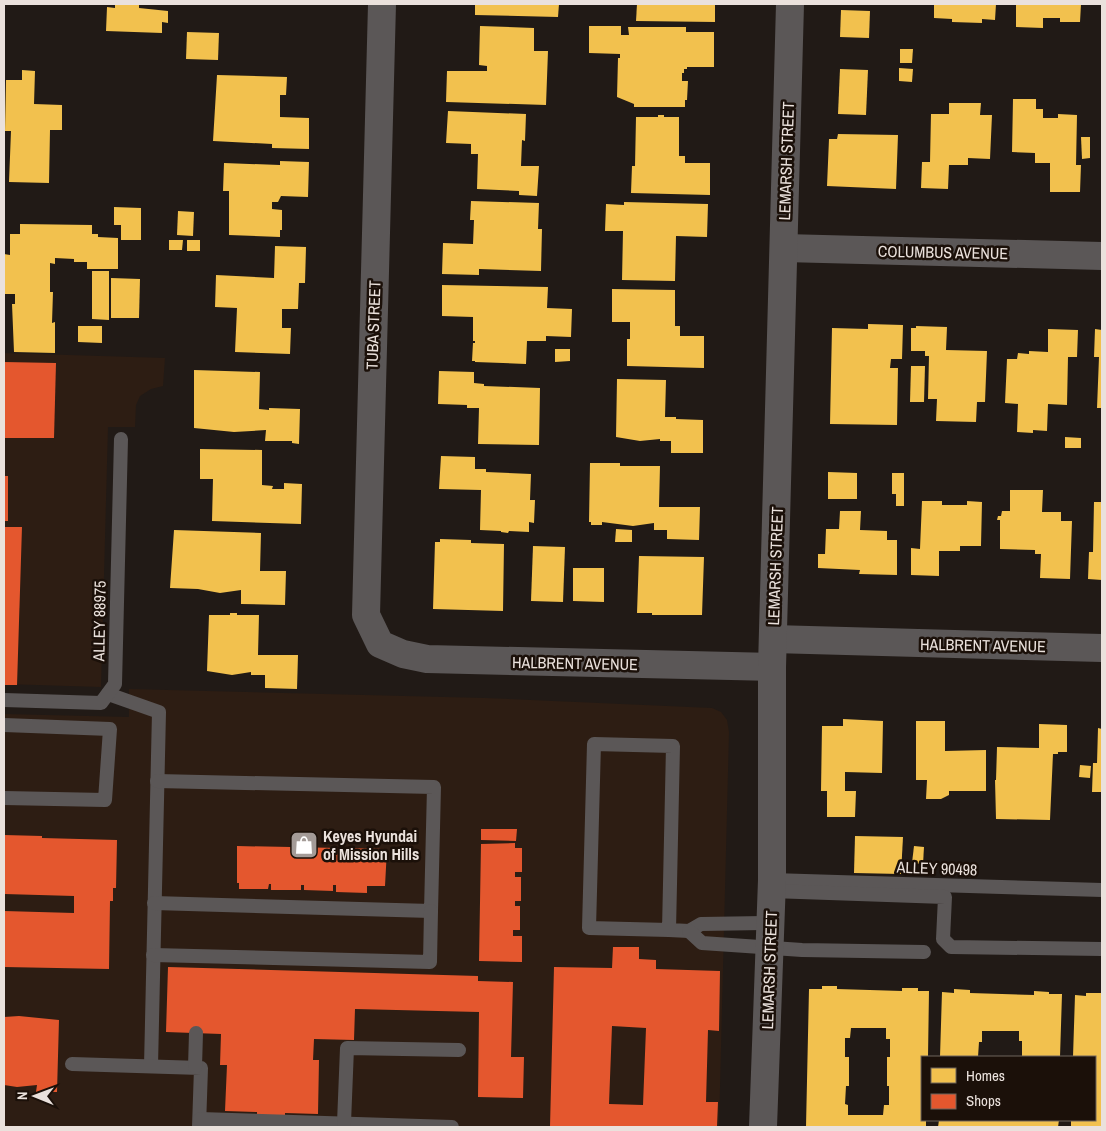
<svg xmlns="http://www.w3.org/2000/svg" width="1106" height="1131" viewBox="0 0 1106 1131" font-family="'Archivo Narrow',sans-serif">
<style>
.built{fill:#2d1d13}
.homes{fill:#f2c14e;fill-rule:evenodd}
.shops{fill:#e4572e;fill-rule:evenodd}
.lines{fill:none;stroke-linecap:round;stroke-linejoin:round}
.service{stroke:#5b5757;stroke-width:14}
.minor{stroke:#5b5757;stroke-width:28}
.labels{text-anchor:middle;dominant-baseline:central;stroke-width:5;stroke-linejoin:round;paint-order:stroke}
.street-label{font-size:16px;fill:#eae1dc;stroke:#1b1009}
.poi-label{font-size:16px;font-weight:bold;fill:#eae1dc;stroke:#1b1009;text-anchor:start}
</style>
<rect width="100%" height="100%" fill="#211a16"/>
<g class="built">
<polygon points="4,353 165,358 163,386 151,389 140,396 136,405 135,427 108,427 101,687 4,684"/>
<polygon points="129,689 485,698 712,708 721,712 727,720 729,732 719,1127 4,1127 4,714 129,717"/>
</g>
<g class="homes">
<polygon points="115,4 139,4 139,8 168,11 168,23 162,22 162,33 106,31 107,7 115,8"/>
<polygon points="475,4 559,4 558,17 475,15"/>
<polygon points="637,4 715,4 715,22 636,21"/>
<polygon points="934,4 996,4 995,20 982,19 982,23 952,22 952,19 934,18"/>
<polygon points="1016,4 1081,4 1080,22 1060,22 1060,18 1043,18 1043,28 1016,27"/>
<polygon points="841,10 870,11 869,38 840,37"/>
<polygon points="480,26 534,28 534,51 548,51 546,105 446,102 447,71 487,71 487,66 479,65"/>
<polygon points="589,26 621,26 621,35 629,35 628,27 686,27 686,32 714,32 714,67 687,67 687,69 684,69 684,73 682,73 682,81 688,81 687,100 685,100 685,107 634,107 634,104 617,97 618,58 620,58 620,54 589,53"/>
<polygon points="187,32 219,33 218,60 186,59"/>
<polygon points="900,49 913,49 912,63 900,63"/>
<polygon points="899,68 913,69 912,82 899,81"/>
<polygon points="840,69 868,70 866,115 838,114"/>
<polygon points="22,70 35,71 34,104 62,105 62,130 50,130 49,183 9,182 11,131 5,131 6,80 22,80"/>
<polygon points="217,75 287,77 286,95 280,95 280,117 309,118 309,149 272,148 272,144 213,141"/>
<polygon points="1013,99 1036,99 1036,109 1043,109 1043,118 1058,118 1058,114 1077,115 1076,165 1081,165 1080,192 1050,192 1050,163 1035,163 1035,153 1012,152"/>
<polygon points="949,103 981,103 980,115 992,115 990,159 968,158 968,165 949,165 948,189 921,188 922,162 930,162 931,114 949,114"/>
<polygon points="448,111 526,114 525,141 522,140 521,166 539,166 537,196 519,195 519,191 477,189 478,154 471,154 471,144 446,143"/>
<polygon points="658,115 664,115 664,117 679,117 679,156 685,156 685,163 710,163 710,195 631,193 632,166 635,166 636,117 658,117"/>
<polygon points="838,134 898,135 896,189 827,186 829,139 837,139"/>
<polygon points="1081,137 1090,137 1090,158 1082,159"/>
<polygon points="280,161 309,162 308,197 281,196 278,202 272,202 272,209 282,210 282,230 280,230 280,237 229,235 229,191 223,191 224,163 280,165"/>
<polygon points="471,201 539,203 538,229 542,229 541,271 479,269 479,275 442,274 443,243 473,244 474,220 470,220"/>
<polygon points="624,202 708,204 707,237 676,236 675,281 622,280 623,231 605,231 606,204 624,205"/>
<polygon points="114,207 141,208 141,240 121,240 121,225 114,225"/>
<polygon points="178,211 194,212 193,236 177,235"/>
<polygon points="20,224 92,225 92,234 98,234 98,237 118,238 118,269 87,269 87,262 74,262 74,259 55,258 55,264 50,263 50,292 53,292 52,323 55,322 55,353 14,352 12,304 15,304 15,294 4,294 4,254 10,255 10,234 20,234"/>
<polygon points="169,240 183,240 182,250 169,250"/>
<rect x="187" y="240" width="13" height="11"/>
<polygon points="275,246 306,247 305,283 299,283 298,309 282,309 282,328 291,328 290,354 235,352 237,308 215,307 216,275 274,278"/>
<polygon points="92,271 109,271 109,320 92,319"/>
<polygon points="111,278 140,279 139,318 111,318"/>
<polygon points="442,285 548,287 547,308 572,309 571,337 546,336 546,341 527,341 526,364 475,362 475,361 472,361 473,343 475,343 475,341 473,341 473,317 442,316"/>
<polygon points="612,289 675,290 675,326 680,326 680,336 704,336 704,368 627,366 627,339 630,339 630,322 612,322"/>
<polygon points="868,324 903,325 902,359 891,359 890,368 898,368 897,425 830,424 832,328 868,329"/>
<polygon points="78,326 102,326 102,343 78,342"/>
<polygon points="916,326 947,327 946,350 987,351 985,402 977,402 976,422 936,421 937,399 928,399 929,356 925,356 925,351 911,351 911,328 916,328"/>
<polygon points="1048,329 1078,330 1077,357 1068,357 1067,405 1048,404 1047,431 1033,430 1033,433 1017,432 1018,404 1005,403 1007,359 1017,359 1018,353 1029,354 1029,351 1048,352"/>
<polygon points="1095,329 1102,330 1102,408 1097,408 1099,357 1094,357"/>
<polygon points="555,349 570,349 570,361 555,362"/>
<polygon points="911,366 925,366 924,402 910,402"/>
<polygon points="194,370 260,372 259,409 269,410 269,408 300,409 299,444 292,443 292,441 265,441 266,430 234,432 194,428"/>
<polygon points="439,371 474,372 474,383 484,384 484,386 540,388 539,445 478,444 479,408 467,408 467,405 438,404"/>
<polygon points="617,379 666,380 665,417 676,417 676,419 703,420 703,453 671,453 671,441 660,441 660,439 640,441 616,437"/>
<polygon points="1065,437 1081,438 1081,448 1065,448"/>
<polygon points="200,449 262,450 262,485 273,486 272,489 284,489 284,483 302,484 301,524 212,521 213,479 200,479"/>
<polygon points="441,456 475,457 475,469 486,469 486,472 531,474 530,500 535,500 534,523 529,522 529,532 509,531 508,533 501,532 501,531 480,530 481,490 439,489"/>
<polygon points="590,463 620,463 620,466 660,466 659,507 700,507 699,540 667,539 667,530 654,530 654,523 633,526 602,522 602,525 591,525 591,522 589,522"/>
<polygon points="828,472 857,473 857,499 828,499"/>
<polygon points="892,473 904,473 904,506 896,506 896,494 892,494"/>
<polygon points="1010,490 1043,490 1042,512 1061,512 1061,521 1072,521 1070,579 1040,578 1041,554 1035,554 1035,550 1000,549 1000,520 997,520 998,516 1001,516 1002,511 1010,511"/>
<polygon points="922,501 942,501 942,505 967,505 967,501 982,502 981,546 960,546 960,551 939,551 939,576 911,575 911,548 920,549"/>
<polygon points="1094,502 1102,502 1102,580 1088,579 1089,552 1093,552"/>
<polygon points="840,511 861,511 860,530 887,531 887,540 897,540 897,575 859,574 860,570 818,568 818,554 825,554 826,529 839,529"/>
<polygon points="616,529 632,530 632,542 615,542"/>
<polygon points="174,530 261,533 260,571 286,571 285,605 241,604 241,590 220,593 198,589 170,588"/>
<polygon points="440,539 471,540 471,543 504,544 503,611 433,609 435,542 440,542"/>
<polygon points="533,546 565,547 563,602 531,601"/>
<polygon points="639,556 704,557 702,615 652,615 652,613 637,613"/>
<polygon points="573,568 604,568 604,602 573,601"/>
<polygon points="230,613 237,613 237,615 259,615 258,655 298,655 297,689 265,688 265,675 251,675 251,672 232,675 207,671 209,615 230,615"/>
<polygon points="843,719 883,721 882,773 845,772 845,791 856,791 855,817 827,817 827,791 821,791 822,726 843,726"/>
<polygon points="916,721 945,721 945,751 986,750 986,791 949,791 949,795 941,799 926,799 927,780 916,780"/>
<polygon points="1039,724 1067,725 1067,752 1058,752 1058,754 1053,754 1050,820 996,819 995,780 996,780 997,747 1039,748"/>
<polygon points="1098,728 1102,729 1102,792 1092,792 1093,763 1097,763"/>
<polygon points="1080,765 1091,766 1090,778 1079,777"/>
<polygon points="855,836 903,837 901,874 854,873"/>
<polygon points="914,846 924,847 923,864 912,863"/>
<path d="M822,986H837V989L902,991V988H918V991H929L928,1057H922V1120H926V1127H806L809,989H822ZM851,1028H886V1039H890V1057H887V1086H889V1105H884L883,1115H848V1105L845,1104L846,1086H849V1057H845V1038H850Z"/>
<polygon points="954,989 970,990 970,993 1034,995 1034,991 1049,992 1049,994 1062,994 1060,1057 1022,1057 1022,1041 1019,1041 1019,1031 982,1031 982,1042 979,1042 978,1057 940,1057 942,992 954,993"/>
<polygon points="1086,993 1102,993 1102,1127 1071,1127 1071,1120 1095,1120 1095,1057 1073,1057 1075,995 1086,996"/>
<polygon points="939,1120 1059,1120 1058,1127 938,1127"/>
</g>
<g class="shops">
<polygon points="4,362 56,363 54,438 4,438"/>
<rect x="4" y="476" width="4" height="45"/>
<polygon points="4,527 22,527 17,685 4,685"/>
<polygon points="481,829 517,829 516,841 481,840"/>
<polygon points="4,835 42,836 42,838 117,840 116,888 113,888 113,901 110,901 109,969 4,967 4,911 74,913 74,896 4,894"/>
<polygon points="515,843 515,848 522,848 522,872 515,872 515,877 521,877 521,901 515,901 515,906 520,906 520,930 513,930 513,936 522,936 522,962 479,961 481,844"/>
<polygon points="237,846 387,849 385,886 367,886 367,893 336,892 336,885 333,885 333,891 304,890 304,885 301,885 301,890 271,890 271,884 269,884 268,889 239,889 239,883 237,883"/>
<path d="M613,947H639V959L656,960V969L720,971L719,1031L708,1030L706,1102H718L717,1127H550L554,967L612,968ZM612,1026L646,1028L643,1105L609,1104Z"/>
<polygon points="168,967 478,976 478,981 513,982 511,1057 524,1057 523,1098 478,1097 479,1012 355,1009 354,1040 314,1039 313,1060 319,1060 318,1114 285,1113 285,1116 257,1115 257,1112 225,1111 227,1065 220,1065 221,1034 166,1032"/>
<polygon points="19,1016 59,1020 57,1092 36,1092 37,1085 17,1087 4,1085 4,1017"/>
</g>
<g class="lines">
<g class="service">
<polyline points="108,694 159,712 151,1066"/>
<polyline points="4,700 101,703 115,684 121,439"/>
<polyline points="4,725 110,729 105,800 4,798"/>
<polyline points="772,880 1102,890"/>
<polyline points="771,891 945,897 943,939 951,947 1102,949"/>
<polyline points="154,903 431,911 434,787 157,781"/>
<polyline points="669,930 589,928 594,744 673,746 669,930 689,931 701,924 770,923"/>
<polyline points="689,931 702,943 802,950 924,952"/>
<polyline points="153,955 430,962 431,911"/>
<polyline points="72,1064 201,1068 199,1127"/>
<polyline points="195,1067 196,1033"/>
<polyline points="200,1119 452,1127"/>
<polyline points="344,1123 347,1048 459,1050"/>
</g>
<g class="minor">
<polyline points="382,4 366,615 380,644 403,654 427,659 772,667"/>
<polyline points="784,248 1102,256"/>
<polyline points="773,639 1102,648"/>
<polyline points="763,1127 772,880 772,667 790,4"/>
</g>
</g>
<defs>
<symbol id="shop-square" viewBox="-11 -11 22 22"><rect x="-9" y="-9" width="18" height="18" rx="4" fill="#a49b97" stroke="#1b1009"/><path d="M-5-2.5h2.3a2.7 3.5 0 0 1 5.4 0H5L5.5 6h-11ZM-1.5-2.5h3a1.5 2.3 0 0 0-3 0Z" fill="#fff"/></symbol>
</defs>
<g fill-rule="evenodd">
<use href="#shop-square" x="288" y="829" width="32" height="32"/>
</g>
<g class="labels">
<g class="street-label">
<text transform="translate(786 161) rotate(-88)">LEMARSH STREET</text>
<text transform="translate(943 252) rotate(1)">COLUMBUS AVENUE</text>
<text transform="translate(373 325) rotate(-88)">TUBA STREET</text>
<text transform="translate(775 566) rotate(-88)">LEMARSH STREET</text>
<text transform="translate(99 621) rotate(-89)">ALLEY 88975</text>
<text transform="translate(983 645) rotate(1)">HALBRENT AVENUE</text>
<text transform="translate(575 663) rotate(1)">HALBRENT AVENUE</text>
<text transform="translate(937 868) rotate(2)">ALLEY 90498</text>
<text transform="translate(769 970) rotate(-88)">LEMARSH STREET</text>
</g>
<g class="poi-label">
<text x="323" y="836">Keyes Hyundai<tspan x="323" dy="18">of Mission Hills</tspan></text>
</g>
</g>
<rect width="1106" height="1131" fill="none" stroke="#eae1dc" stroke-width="10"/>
<rect x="921" y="1056" width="175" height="65" fill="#1b1009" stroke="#6e645d"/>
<rect x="931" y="1068" width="25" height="15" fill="#f2c14e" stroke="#6e645d"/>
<text x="966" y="1081" font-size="15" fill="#eae1dc">Homes</text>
<rect x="931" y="1094" width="25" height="15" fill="#e4572e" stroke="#6e645d"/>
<text x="966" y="1106" font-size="15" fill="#eae1dc">Shops</text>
<g transform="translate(35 1096) rotate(271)" stroke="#1b1009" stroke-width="4" paint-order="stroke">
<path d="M0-4L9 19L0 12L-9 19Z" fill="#eae1dc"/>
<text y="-8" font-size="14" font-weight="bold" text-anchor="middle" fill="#eae1dc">N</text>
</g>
</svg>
